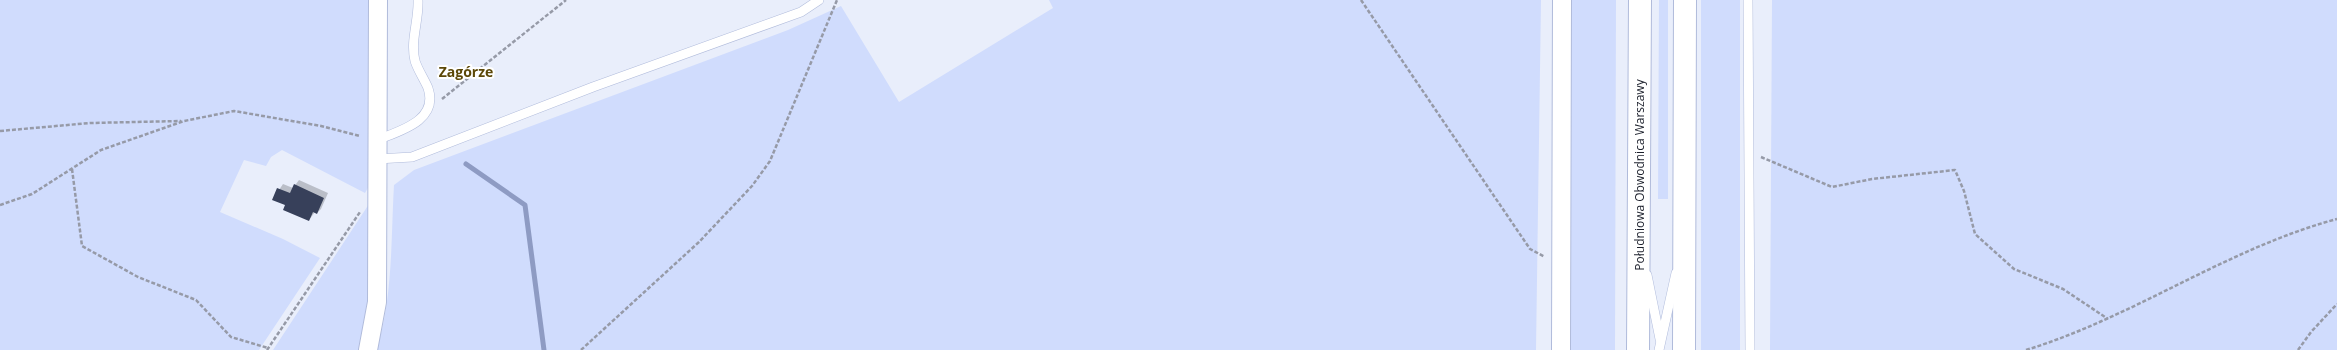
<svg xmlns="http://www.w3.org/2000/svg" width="2337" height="350" viewBox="0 0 2337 350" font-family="'Open Sans',sans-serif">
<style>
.green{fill:#d0dcfd}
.shadow{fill:#0003}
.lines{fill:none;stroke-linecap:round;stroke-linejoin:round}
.stream{stroke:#8e9bc3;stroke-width:5}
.building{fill:#37405a}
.service-casing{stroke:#b0bbdb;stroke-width:10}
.minor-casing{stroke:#b0bbdb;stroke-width:20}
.motorway-casing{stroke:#b0bbdb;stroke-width:24}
.path{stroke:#969aa7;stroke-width:2.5;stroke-dasharray:4 2;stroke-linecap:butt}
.service{stroke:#fff;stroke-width:9}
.minor{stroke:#fff;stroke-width:18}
.motorway{stroke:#fff;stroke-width:22}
.labels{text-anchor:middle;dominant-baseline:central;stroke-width:4;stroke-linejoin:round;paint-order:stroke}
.street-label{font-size:12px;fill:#1c202c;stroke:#fff}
.quarter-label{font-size:14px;font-weight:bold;fill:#5c4808;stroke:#fff}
</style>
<rect width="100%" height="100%" fill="#e9eefb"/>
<g class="green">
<polygon points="0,0 370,0 369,186 365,193 282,150 271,157 266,166 244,160 220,212 283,239 320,258 259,350 0,350"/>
<path d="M1049,0H1541L1536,350H376C393,302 391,236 394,185L414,170L788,30L841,6L899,102L1053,8Z"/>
<polygon points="1570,0 1616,0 1615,350 1567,350"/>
<polygon points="1659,0 1668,0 1668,199 1658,199"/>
<rect x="1701" y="0" width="39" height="350"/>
<polygon points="1772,0 2337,0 2337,350 1770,350"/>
<polygon points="371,201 367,309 360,350 273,350"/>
</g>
<polygon class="shadow" points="299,180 328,193 321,209 317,213 315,212 309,220 286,205 273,199 283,184 293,188"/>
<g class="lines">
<polyline class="stream" points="466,164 525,205 544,350"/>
</g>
<polygon class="building" points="294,184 324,198 317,214 313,212 309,221 283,210 285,205 272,200 277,188 290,193"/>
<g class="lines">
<defs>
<g id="service">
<polyline points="1748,0 1750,350"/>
<path d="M377,140C399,131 439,121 428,88C424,79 418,70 415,61C410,40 419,21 418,0"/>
<polyline points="377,159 412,157 593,87 801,12 819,0"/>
<polyline points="1647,275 1660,339"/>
<polyline points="1659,350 1676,273"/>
</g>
<g id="minor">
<polyline points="368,350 377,302 378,0"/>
<polyline points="1561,350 1562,0"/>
</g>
<g id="motorway">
<polyline points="1638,350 1640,0"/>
<polyline points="1684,350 1685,0"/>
</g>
</defs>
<use href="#service" class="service-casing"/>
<use href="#minor" class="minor-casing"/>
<use href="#motorway" class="motorway-casing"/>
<g class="path">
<polyline points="1361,0 1530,249 1545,257"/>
<polyline points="442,99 566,0"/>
<polyline points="0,131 90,123 181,121"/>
<polyline points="1761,157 1832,187 1872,179 1955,170 1964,191 1975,234 2014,269 2063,289 2108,319"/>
<polyline points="72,169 82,246 138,277 196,300 231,337 268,348"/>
<polyline points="0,205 32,194 101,150 184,121 234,111 321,126 360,136"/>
<polyline points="267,350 360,212"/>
<polyline points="581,350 699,242 752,186 770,161 837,0"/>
<path d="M2026,350C2134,317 2228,248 2337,219"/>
<polyline points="2298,350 2311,332 2337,304"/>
</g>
<use href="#service" class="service"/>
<use href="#minor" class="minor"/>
<use href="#motorway" class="motorway"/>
</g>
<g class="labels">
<g class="street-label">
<text transform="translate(1639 175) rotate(-90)">Południowa Obwodnica Warszawy</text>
</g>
<g class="quarter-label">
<text x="466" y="71">Zagórze</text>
</g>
</g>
</svg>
